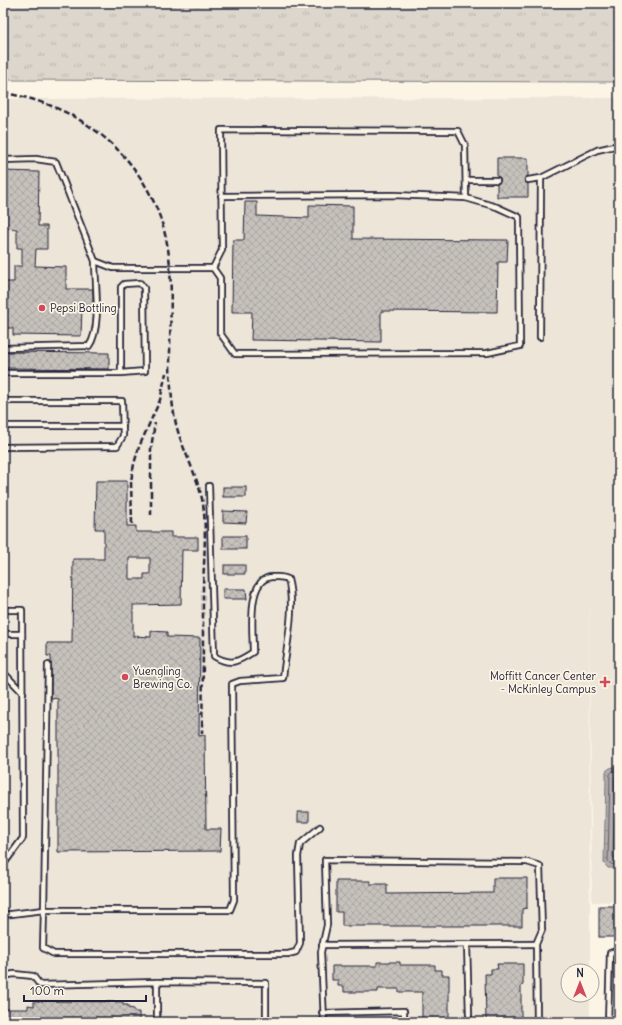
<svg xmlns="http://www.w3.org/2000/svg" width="622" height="1025" viewBox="0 0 622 1025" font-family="Delius,sans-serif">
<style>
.built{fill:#ece5d8}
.grass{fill:url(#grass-tufts);stroke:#7f7c84}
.water{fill:url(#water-ripples);stroke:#78757e}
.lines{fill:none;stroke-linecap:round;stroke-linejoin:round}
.shore{stroke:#5c5a68;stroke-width:1}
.building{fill:url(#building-cross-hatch);stroke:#22223b;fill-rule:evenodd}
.lane-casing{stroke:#22223b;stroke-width:8}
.lane{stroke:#fcf5e5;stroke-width:4.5}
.rail{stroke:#22223b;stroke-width:2.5;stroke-dasharray:6 3;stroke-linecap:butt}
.poi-dot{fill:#d1495b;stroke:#fcf5e5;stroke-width:1.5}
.labels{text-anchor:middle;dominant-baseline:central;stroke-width:3.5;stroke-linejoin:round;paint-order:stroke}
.poi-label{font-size:11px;fill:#22223b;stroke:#fcf5e5;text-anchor:start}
</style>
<defs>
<pattern id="grass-tufts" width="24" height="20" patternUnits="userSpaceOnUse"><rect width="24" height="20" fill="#dcd6cc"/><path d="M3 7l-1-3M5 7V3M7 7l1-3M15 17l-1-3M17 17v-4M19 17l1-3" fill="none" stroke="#bcb7b0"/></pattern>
<pattern id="water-ripples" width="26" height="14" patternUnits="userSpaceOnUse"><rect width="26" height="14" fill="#b2adab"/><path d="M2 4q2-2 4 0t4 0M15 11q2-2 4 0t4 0" fill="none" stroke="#908c8c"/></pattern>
<pattern id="building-cross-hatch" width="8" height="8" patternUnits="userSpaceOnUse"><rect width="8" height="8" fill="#c6c1bb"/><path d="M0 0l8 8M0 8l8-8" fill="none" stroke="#aaa6a2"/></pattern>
</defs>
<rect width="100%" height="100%" fill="#fcf5e5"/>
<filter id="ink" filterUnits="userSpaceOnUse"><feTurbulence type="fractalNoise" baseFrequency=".025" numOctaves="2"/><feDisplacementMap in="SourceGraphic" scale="8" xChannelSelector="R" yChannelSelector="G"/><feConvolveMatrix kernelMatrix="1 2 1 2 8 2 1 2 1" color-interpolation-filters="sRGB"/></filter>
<g filter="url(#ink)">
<polygon class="built" points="619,98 619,901 592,902 589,581 590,971 568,971 568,995 590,995 590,1022 3,1022 3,99"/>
<polygon class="grass" points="3,3 619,3 619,82 3,80"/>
<polygon class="water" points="619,766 619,868 608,868 604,863 606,777 606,771 610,768"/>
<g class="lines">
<g class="shore">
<polyline points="619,770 613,771 610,774 608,861 611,864 619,865"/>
<polyline points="619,775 615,777 613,857 619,860"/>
</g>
</g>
<g class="building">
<polygon points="497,158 528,158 528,176 524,180 528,184 528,197 497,197 497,184 501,180 497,176"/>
<polygon points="3,171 39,172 38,226 47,226 47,249 36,249 35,266 66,267 66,289 93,289 93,306 82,306 81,336 13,335 13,328 3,328 3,282 14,282 14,266 22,266 22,248 17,248 17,229 3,228"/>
<polygon points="245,202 257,202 257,216 309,218 309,205 353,206 353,239 508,240 507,262 498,262 497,312 381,311 381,342 251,340 252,312 232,312 233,240 244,240"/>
<polygon points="3,352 109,353 109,369 3,368"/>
<path d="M96,481H127V526H136V532H171V537H198V550H182L181,604L133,605V636L151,637V631L167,632V637L200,638L199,736L205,735L206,829H221L220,851L58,852V699L51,698V656H47V643H72L73,559H104V529H95ZM129,558H150V574H144V579H129Z"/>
<rect x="223" y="487" width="23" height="10"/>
<polygon points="223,511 247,512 246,523 223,522"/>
<rect x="223" y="536" width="23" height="13"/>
<rect x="224" y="565" width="21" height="9"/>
<polygon points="223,589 246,589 247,599 223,599"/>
<rect x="298" y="812" width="11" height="10"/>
<polygon points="493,878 527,878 527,908 522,909 522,926 342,926 342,912 336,912 336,881 370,881 370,884 387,884 387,894 493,893"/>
<rect x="599" y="906" width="20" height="31"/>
<polygon points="377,962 400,962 400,965 435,965 435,970 442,970 442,975 449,975 449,1022 422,1022 422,992 399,992 399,989 378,989 378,992 344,992 344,986 338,986 338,980 332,980 332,966 377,966"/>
<polygon points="497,964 523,964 523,985 521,986 521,1022 486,1022 485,974 491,974 491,969 498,969"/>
<polygon points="34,1001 123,1002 123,1005 128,1005 128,1008 134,1009 134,1012 139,1012 139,1022 3,1022 3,1009 28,1009 28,1005 34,1006"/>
</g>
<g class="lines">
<defs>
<g id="lane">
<polyline points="3,160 36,159 56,162 95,261 113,268 213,268 222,250 221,130 458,131 465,145 466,198 394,195 221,196"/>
<polyline points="466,180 497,180"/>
<polyline points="528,180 541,178 597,150 619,145"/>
<polyline points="213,268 220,278 220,333 235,354 487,353 520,346 519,217 497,207 466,198"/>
<polyline points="540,337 541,178"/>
<path d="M3,348L89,346C102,328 95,283 95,261"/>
<polyline points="3,373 121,373 145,371 144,288 140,283 124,284 121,287 121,373"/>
<polyline points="3,401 122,401 123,436 117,446 3,447"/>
<polyline points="3,426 123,426"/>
<path d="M209,486L214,656C230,666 238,662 253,652C253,633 246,578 272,577C278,577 282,576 288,579C296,609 286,647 283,678L240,681L232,684L234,900L230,910H44L43,948L54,954H288L296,952L300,943L298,856L300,844L320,827"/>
<polyline points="3,610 22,610 23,838 3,865"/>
<polyline points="3,634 22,634"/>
<polyline points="3,672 23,693"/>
<polyline points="3,915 44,910 48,665"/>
<polyline points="467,944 469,1015"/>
<polyline points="322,945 536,944"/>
<polyline points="3,976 14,974 33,976 40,985 157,982 266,983 266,1022"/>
<polyline points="322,1013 404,1011 404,1022"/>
<polyline points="157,1022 157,982"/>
<polyline points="324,1022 321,952 327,925 325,860 527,862 540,866 542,930 536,944 537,1022"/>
<polyline points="608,1022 610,953 619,950"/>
</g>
</defs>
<use href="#lane" class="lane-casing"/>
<use href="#lane" class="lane"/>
<g class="rail">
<path d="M3,93C93,106 164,174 170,267C173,316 166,365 174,414C179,448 201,477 204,512C206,536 204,562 203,586C203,635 203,684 202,733"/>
<polyline points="151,515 151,448 155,423"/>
<polyline points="132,524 131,481 134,464 139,447 160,400 166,373"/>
</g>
</g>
</g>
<g class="poi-dot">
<circle cx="42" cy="308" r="4"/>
<circle cx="125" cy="677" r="4"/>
<path d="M603 676h4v4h4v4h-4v4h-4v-4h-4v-4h4z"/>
</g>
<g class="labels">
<g class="poi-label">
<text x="50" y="308">Pepsi Bottling</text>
<text x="133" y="671">Yuengling<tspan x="133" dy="13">Brewing Co.</tspan></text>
<text x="596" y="676" text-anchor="end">Moffitt Cancer Center<tspan x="596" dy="13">- McKinley Campus</tspan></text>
</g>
</g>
<rect width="622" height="1025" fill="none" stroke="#fcf5e5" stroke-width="16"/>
<rect x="8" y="8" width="606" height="1009" fill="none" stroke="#22223b" stroke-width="1.5" filter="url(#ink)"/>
<g transform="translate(580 983)"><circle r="19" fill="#fcf5e5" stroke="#a5a1a1"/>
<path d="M0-3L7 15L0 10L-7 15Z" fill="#d1495b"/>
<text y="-6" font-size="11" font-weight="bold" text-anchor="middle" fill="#22223b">N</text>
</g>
<path d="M24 995v6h122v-6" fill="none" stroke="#22223b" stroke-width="2"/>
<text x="30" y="995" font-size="12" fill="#22223b" stroke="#fcf5e5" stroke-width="3" paint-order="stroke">100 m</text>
</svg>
